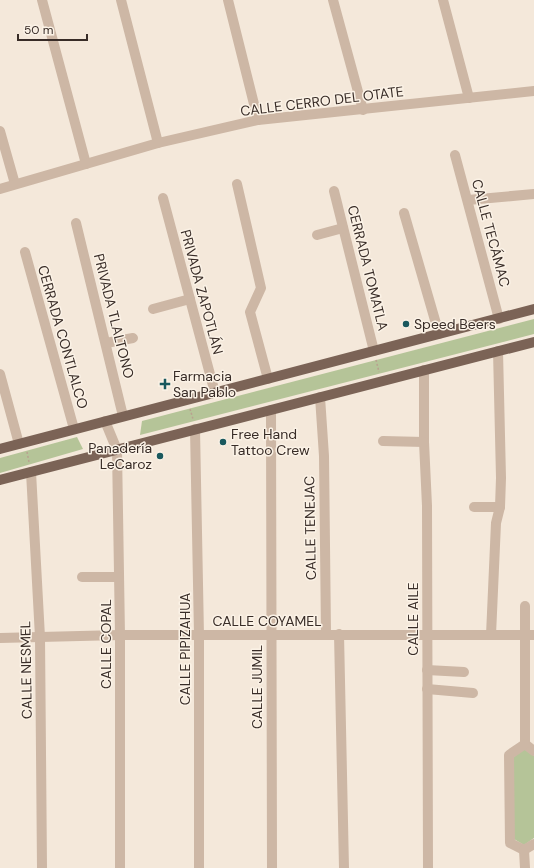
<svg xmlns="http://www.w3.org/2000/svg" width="534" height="868" viewBox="0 0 534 868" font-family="'DM Sans',sans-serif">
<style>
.green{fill:#b5c498}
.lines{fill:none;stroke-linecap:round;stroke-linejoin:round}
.path{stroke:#b9a18f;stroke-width:1.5;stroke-dasharray:2 2;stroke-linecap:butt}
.minor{stroke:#cdb7a5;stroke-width:10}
.major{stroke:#7b6356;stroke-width:10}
.poi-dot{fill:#19585d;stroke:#fbf2e6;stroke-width:1.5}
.labels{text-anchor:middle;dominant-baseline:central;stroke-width:3;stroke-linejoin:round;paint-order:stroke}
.street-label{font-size:14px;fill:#382c27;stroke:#fbf2e6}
.poi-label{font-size:14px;fill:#382c27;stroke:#fbf2e6;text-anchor:start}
</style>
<rect width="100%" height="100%" fill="#f4e8da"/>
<g class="green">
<polygon points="534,319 534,334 140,435 142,421"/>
<polygon points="77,437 83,449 0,473 0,458"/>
<polygon points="524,748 534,756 534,838 524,845 514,839 513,758"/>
</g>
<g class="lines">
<g class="path">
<polyline points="376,360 379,372"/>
<polyline points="190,409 193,419"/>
<polyline points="27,452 29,462"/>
</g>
<g class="minor">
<polyline points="42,0 86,164"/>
<polyline points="121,0 158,143"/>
<polyline points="228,0 258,120"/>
<polyline points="333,0 363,110"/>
<polyline points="443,0 469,98"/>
<polyline points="0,131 15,184"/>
<polyline points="455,155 499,319"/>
<polyline points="237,184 261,288 250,312 268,379"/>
<polyline points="0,189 158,143 258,120 534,91"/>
<polyline points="334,191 374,351"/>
<polyline points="163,198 215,393"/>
<polyline points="468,200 534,194"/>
<polyline points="404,213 439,334"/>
<polyline points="76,223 123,416"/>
<polyline points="317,235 343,228"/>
<polyline points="25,252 74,429"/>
<polyline points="153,309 190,299"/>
<polyline points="106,343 133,338"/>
<polyline points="424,370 424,442 427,506 428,868"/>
<polyline points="0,374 19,444"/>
<polyline points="320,397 324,456 326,634"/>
<polyline points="271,410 272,868"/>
<polyline points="105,421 117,450 120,635 120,868"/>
<polyline points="195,429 199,635 199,868"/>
<polyline points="383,441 424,442"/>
<polyline points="31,472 40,637 42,868"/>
<polyline points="474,507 500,507"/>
<polyline points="82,577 119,577"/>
<polyline points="339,634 344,868"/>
<polyline points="491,635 496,523 500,507 501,478 498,351"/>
<polyline points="0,638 120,635 534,635"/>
<polyline points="427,670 464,672"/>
<polyline points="427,689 473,693"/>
<polyline points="525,744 525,606"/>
<polyline points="525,744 534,751"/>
<polyline points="524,850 510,843 509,755 525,744"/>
<polyline points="524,850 525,868"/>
<polyline points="524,850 534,844"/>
</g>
<g class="major">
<polyline points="0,449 534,309"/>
<polyline points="0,480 534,342"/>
</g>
</g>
<g class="poi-dot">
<circle cx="406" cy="324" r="4"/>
<path d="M163 378h4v4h4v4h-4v4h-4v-4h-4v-4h4z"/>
<circle cx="223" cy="442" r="4"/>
<circle cx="160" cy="456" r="4"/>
</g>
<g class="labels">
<g class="street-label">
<text transform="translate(322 101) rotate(-7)">CALLE CERRO DEL OTATE</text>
<text transform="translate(491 233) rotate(75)">CALLE TECÁMAC</text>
<text transform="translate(368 268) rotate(76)">CERRADA TOMATLA</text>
<text transform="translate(202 292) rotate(75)">PRIVADA ZAPOTLÁN</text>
<text transform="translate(114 316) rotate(76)">PRIVADA TLALTONO</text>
<text transform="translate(63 337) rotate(74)">CERRADA CONTLALCO</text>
<text transform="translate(310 528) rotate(-91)">CALLE TENEJAC</text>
<text transform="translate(413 619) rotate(-90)">CALLE AILE</text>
<text x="267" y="621">CALLE COYAMEL</text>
<text transform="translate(106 644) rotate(-90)">CALLE COPAL</text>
<text transform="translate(185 649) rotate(-90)">CALLE PIPIZAHUA</text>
<text transform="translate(26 670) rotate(-91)">CALLE NESMEL</text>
<text transform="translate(257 687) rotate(-90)">CALLE JUMIL</text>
</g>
<g class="poi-label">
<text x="414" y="324">Speed Beers</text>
<text x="173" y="376">Farmacia<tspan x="173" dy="16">San Pablo</tspan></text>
<text x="231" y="434">Free Hand<tspan x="231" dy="16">Tattoo Crew</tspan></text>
<text x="152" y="448" text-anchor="end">Panadería<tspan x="152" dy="16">LeCaroz</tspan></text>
</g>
</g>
<path d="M18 34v6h69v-6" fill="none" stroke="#382c27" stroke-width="2"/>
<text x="24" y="34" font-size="12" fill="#382c27" stroke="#fbf2e6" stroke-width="3" paint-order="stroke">50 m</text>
</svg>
